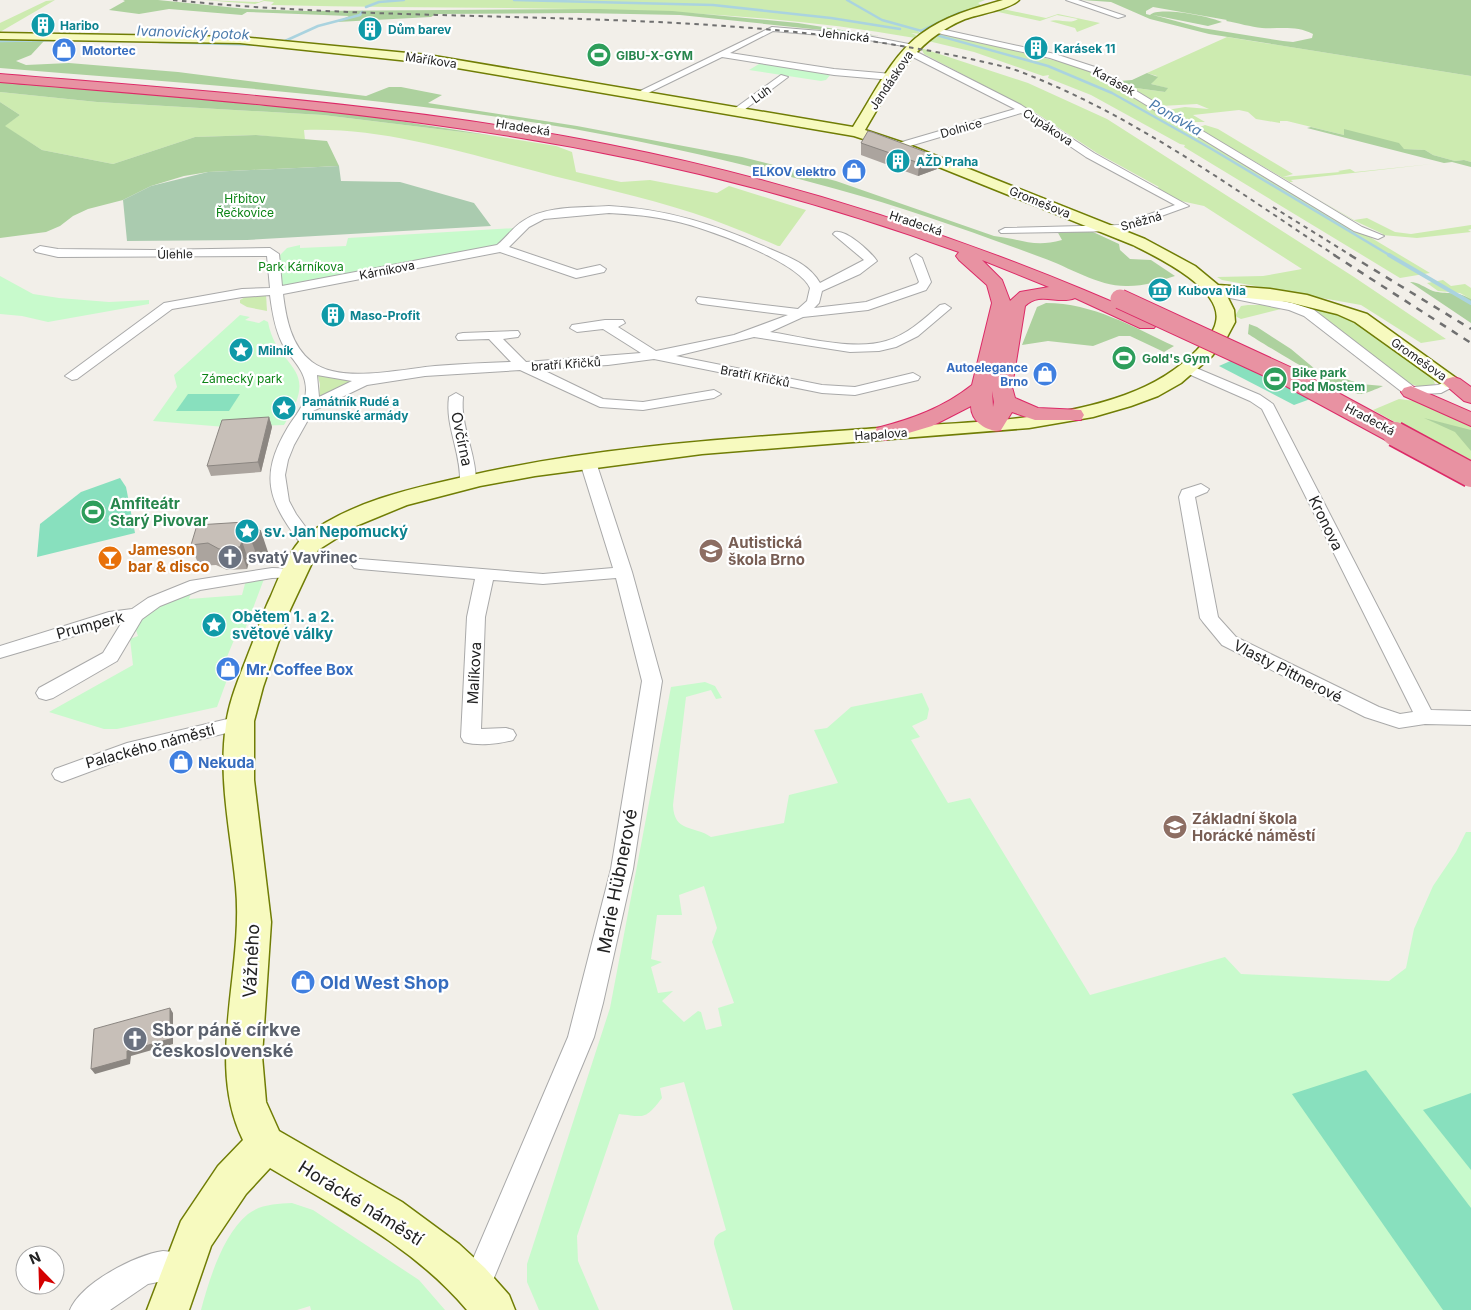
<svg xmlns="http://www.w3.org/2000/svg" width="1471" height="1310" viewBox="0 0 1471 1310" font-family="Inter,sans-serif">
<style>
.grass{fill:#cdebb0}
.forest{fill:#add19e;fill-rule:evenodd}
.cemetery{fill:#aacbaf}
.park{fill:#c8facc;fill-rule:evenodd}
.pitch{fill:#88e0be}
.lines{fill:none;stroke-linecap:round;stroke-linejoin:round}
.stream-far1{stroke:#aad3df;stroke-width:2.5}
.stream{stroke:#aad3df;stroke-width:4}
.street-casing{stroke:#a9a9a9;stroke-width:2}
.secondary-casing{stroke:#707d05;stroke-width:3}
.highway-casing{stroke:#dc2a67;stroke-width:2}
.street{fill:#fff;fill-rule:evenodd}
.secondary{fill:#f7fabf;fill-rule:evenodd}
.highway{fill:#e892a2;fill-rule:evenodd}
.rail-far1{stroke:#707070;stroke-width:2;stroke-dasharray:4.5 4.5;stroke-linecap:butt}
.rail{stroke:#707070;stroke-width:2.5;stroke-dasharray:7 7;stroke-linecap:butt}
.highway-bridge-far1-casing{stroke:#dc2a67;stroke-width:21;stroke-linecap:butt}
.highway-bridge-casing{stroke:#dc2a67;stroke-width:27;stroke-linecap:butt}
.highway-bridge-far1{stroke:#e892a2;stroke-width:19}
.highway-bridge{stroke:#e892a2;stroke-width:24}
.wall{fill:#aba49e}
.shaded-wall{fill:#8b8681}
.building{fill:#c7bfb8;stroke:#8b8681}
.labels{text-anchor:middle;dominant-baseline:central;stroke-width:4.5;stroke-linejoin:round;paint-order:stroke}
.far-culture-label{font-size:12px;font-weight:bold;fill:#0d838f;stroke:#fff;text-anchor:start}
.far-street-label{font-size:12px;fill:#222;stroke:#fff}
.far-shop-label{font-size:12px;font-weight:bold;fill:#366cbe;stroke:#fff;text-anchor:end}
.far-leisure-label{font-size:12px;font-weight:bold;fill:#27864d;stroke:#fff;text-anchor:start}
.far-park-label{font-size:12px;fill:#0c8416;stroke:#fff}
.far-water-label{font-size:14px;font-style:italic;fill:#4a7aab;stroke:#fff}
.street-label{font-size:15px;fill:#222;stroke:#fff}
.leisure-label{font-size:15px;font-weight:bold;fill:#27864d;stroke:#fff;text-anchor:start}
.culture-label{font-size:15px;font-weight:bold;fill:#0d838f;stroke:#fff;text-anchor:start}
.education-label{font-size:15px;font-weight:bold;fill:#785e54;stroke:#fff;text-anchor:start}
.food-label{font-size:15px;font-weight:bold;fill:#c56008;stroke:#fff;text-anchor:start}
.worship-label{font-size:15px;font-weight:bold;fill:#5b616d;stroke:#fff;text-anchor:start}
.shop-label{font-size:15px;font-weight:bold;fill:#366cbe;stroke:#fff;text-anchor:start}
.near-street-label{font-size:18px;fill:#222;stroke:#fff}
.near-shop-label{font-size:18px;font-weight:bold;fill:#366cbe;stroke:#fff;text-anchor:start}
.near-worship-label{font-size:18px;font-weight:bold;fill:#5b616d;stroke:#fff;text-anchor:start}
</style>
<rect width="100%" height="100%" fill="#f2efe9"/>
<g class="grass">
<polygon points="55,0 0,32 0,23 46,1"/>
<path d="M203,0L259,2L264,0H985L978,3L984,7L954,15L957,16L933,28L929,27L931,29L918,31L921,34L911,33L916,35L915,38C701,0 488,11 271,5L274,2L264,1L255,4Z"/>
<path d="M998,8L1046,18L1058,14L1100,23L1077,32L1075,28L1050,21C1060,18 1069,25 1078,19L1057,15L1040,21L989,10Z"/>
<polygon points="936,34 948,34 1085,68 1189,129 1181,130 1191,130 1430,273 1400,278 1184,147 1185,145 1180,144 1091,95 1048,78 1049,75 1043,76 974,52 928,41"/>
<polygon points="1227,37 1471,76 1471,162 1464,160 1455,161 1433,155 1425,150 1404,149 1344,130 1344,135 1287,121 1280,121 1280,123 1256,119 1248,112 1239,110 1193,115 1205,122 1187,122 1167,110 1185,107 1209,109 1197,104 1161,106 1129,87 1165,92 1167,88 1151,84 1157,76 1147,73"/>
<polygon points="921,48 1028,83 1107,119 1354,277 1446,339 1421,343 1361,305 1222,280 1217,277 1263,276 1302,269 1204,206 1181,201 1157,188 1159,187 1097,153 1036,113 924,54"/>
<path d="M0,92L97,102L323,115L495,136L556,146L572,152L576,172L621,182L650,180L717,193L729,186L806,210L780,246H778C749,234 721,222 693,213C641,196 587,185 535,171C461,152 381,127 304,130L305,140L256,135L195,137L113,164L42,150L4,126L20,115L0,102Z"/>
<polygon points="1205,125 1218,129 1293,174 1283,177 1340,172 1338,171 1350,169 1355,172 1432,164 1291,180 1293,182 1290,182 1197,128"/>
<polygon points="1309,194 1354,220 1367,218 1395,232 1411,234 1471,225 1471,229 1468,230 1471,232 1417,238 1382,235 1383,234 1353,220"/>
<polygon points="1443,280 1451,286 1465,284 1471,288 1471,299 1460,293 1438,291 1427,283"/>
<polygon points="266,294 267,311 247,307 240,303 240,300 247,296"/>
<path d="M1304,303C1354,316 1386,342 1427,373L1433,379L1435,384L1422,388L1403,381L1329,321L1316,312L1300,306Z"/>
<polygon points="1248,305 1267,305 1285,308 1241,319 1235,316 1241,306"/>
<polygon points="317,372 355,380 319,399 320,384"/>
<polygon points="1399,399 1423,402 1471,424 1471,464 1373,410"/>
</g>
<g class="forest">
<polygon points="123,0 158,0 247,9 307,11 599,9 672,11 798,23 879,36 680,15 581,13 436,14 431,17 337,22 349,16 247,12 242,15 169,9 139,14 109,10 125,1"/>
<path d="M1082,0H1471V76L1209,34L1150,19L1111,2ZM1153,7L1227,20L1226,21C1238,23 1251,27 1262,28C1280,29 1296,25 1313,34L1312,38L1293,42L1283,41L1202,28L1153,15L1208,26L1222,22C1210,16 1157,6 1150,15L1146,14V11Z"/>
<path d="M44,41L31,55L16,61L26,65L69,63L178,72L366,96L389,87H401L442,95L428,103L577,126L742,157L836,181L994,236C1022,239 1033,248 1062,240L1057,231L1093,232L1119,244L1120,250L1130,259L1151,260L1175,276C1160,281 1144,286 1128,286C1099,287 1069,267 1043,258C975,233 906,208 836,189C727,159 617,134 505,118C338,93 169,82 0,68V42Z"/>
<polygon points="1147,73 1158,77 1151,84 1168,88 1165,92 1129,87 1119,81 1132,80"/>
<polygon points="0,81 342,112 495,136 323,115 97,102 0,92"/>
<polygon points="0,102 20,115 5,126 42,150 113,164 195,137 256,135 327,141 339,166 208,172 184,176 151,186 123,200 88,209 73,216 60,226 46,232 0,238"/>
<polygon points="1311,127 1344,135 1344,129 1399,143 1404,149 1425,150 1433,155 1455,161 1464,160 1471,162 1471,167 1452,162 1444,163 1307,128"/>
<path d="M1410,282C1419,282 1425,288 1433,291C1447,295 1455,290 1471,299V323Z"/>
<path d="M1046,303C1093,303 1133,327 1174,346L1164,352L1130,336H1119L1093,346L1048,341L1022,345L1037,307Z"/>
<path d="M1249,324L1257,327L1291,349L1315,369L1361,384L1383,386C1376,389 1368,393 1361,394C1347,396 1264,344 1248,334Z"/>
<polygon points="1424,418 1471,430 1471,451 1455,432"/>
</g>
<polygon class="cemetery" points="339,166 341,181 400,182 474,203 491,226 247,240 127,241 123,200 151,186 208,172"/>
<g class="park">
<polygon points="759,64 769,64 831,74 826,80 821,81 749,70"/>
<polygon points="515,228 501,244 479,250 282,287 280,255 287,248 300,245 300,248 346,246 348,238"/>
<polygon points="0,276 33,294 59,298 109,302 149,300 149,304 48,322 22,316 0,314"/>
<path d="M240,315L250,317L245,320L259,323L264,320L268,322C277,371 323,364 284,425L225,427L153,421L177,387L174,375Z"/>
<path d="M264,579L241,640H234L219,676L228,677L217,707L117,729H104L49,712L133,665L130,639L138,636L135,627C148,608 170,600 192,591L189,599L242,595L246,580Z"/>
<path d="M705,682L715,686L722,698L716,699L711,690L686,697L673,805C674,833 694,825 711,837L784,823L789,795L838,783L814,730L827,728L851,707L922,693L929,709L927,719L912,726L920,737L911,740L948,803L970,798L1090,995L1225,957L1241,974L1389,981L1406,968L1414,929L1433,886L1456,852L1466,832H1471V1310H733L714,1244C714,1235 718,1234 726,1230L684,1082L660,1088L662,1098C645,1120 645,1117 619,1114L577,1236L578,1261L599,1310H539L527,1282V1264L610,1008L671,687ZM704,886L717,928L712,942L734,1003L718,1008L722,1026L706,1030L701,1012L698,1011L684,1022L662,1001L673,991L658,993L651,967L662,962L651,959L657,915H682L679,895Z"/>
<path d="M292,1203L313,1210L419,1280L445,1310H311L310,1306L297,1310H201C209,1280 223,1234 248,1214C261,1204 277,1204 292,1203Z"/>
</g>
<g class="pitch">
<polygon points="1253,351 1332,391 1294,405 1219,366"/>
<polygon points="188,394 240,394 229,411 176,411"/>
<polygon points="120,478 126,487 135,533 37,557 40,524 81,492"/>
<polygon points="1366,1070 1471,1208 1471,1310 1443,1310 1292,1094"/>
<polygon points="1471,1093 1471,1170 1423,1110"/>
</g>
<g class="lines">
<g class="stream-far1">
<polyline points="514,0 713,5 831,18 900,29"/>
<polyline points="847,0 882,20 1048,66 1112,93 1210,148 1391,256"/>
<polyline points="366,7 379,2 404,0"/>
<polyline points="923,33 921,31 959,13 978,8"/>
<polyline points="0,41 67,40"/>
<polyline points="285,41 318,26 360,15 362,12"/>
<polyline points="159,42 269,45"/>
</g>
<polyline class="stream" points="1389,255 1471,303"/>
<defs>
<g id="street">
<polygon points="1066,0 1078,0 1125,16 1118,18"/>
<polygon points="772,27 857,34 919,46 915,48 857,38 773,31 730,53 834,69 892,74 896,77 892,80 834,75 722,57 642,96 634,94"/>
<polygon points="936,28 1055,54 1098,68 1362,227 1384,236 1378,239 1354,231 1092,72 1050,58 933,32 932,30"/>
<polygon points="907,50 913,50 1021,105 1094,153 1189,206 1120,231 1001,233 999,231 1005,228 1119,225 1175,205 1086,157 1021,113 903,148 895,148 895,144 1015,109 907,54"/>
<polygon points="781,75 788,77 740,113 734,113 734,109"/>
<path d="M609,206C667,209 718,225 770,249C789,257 809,264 820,283L864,260L833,234L835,232C846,229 871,252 877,261L860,274L822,291L819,303L814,308L866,302L917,284L919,282L910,258L916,254L922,258L931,282L926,290L868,310L803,317L770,332C803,337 854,351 886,341C907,335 924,319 940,305L945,304L951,308L918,336L896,347L879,351L850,352L754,337L676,356L822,385L855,387L913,373L920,377L918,380L855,395L822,393L654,359L608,365L541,369L603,399L643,402L714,390L721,394L714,398L643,410L600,407L520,370L425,376L367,385L313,411L294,445L288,460L285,475L289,501L296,514L318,544L316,548H304C270,503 257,479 288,427C295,416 306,404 306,390C306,369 291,360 282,343C275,329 272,311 270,295L242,297L172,309L77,379L72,380L65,376L164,303L242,289L270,288L267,256L58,257L36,252L34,250L40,246L58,249L152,250L270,248L279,254L282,286L497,245C506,238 513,227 523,221C546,205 583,208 609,206ZM609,213C631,214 652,216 674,221C704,227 798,261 810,288L807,301L798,309L698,297L696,300L698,303L702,304L788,315L734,335L656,351L618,327L625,323L623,320H605L572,325L570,328L577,332L603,329L641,353L526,362L503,339L518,337L520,334L518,331L463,333L458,334L456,337L458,340L489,339L511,362C486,363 460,364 435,366C401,369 341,384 312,362C291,346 286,318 283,294L500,252L576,278L604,272L606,269L600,265L577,270L509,247L529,227L544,219ZM317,375L352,381L319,397Z"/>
<polygon points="1229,290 1292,303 1314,310 1414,387 1438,385 1453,379 1460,383 1441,393 1406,395 1304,316 1289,310 1225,297 1223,294"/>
<polygon points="1189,365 1260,395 1273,404 1431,710 1471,711 1471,725 1425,724 1399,728 1365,717 1222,645 1203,622 1200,618 1179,497 1182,490 1201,484 1209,489 1207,492 1195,497 1218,617 1236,637 1379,707 1400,714 1413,712 1262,409 1250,401 1184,372 1182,369 1184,366"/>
<path d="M456,393L463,397C460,426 476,452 476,481L468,486L460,481C461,452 445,426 449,397Z"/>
<path d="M588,457L596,462L632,572L662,681L633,869L603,1003L594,1037L486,1297L476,1302L466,1297L461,1287L568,1037L611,869L642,681L616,578L543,584L493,580L485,617L481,729L506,728L513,730L516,735L513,740C499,744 478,746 464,742L461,737L467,617L475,579L360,569L354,568L351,564L354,560L360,559L543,574L613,568L580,462Z"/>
<polygon points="272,568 300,569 303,573 300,577 272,578 200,590 160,606 142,619 117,661 53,698 46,700 39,698 36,693 39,688 103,653 122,622 0,658 0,646 109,612 132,609 148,598 190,581"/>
<polygon points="240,716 247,718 250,723 247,728 132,756 62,782 55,779 52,774 55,769 127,743"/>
<path d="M163,1251L183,1253L193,1258L198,1268L193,1278L183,1283L163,1281L148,1284L110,1310H70C81,1283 135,1255 163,1251Z"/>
</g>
<path id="secondary" d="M1003,0H1019C1010,9 979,14 965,19C912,41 893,83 865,130L904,143L1145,239L1195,266L1218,285L1270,289L1307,295L1367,314L1463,383L1460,387H1446L1355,322L1337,314L1288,302L1227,296L1234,310L1235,322L1227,337L1212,356L1181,383L1158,396L1131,406L1093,417L1029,428L702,454L535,476L480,486L407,505L356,526L318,550L288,614L263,687L254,721V780L271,922L262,1056L266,1102L279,1131L402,1202L459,1244L485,1268L509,1295L515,1310H467C414,1247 339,1209 270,1168L246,1194L211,1246L189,1310H147L181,1221L218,1166L243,1140C205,1063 244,972 236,887C231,834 218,779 226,725C229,700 240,676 249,652C257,633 262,614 271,596C278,580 290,548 304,537C350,502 409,489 463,477C600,445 741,438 880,428C961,422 1047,423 1125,395C1152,385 1177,371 1197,350C1204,342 1214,333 1216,322C1224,289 1157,257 1133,245L894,149L854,136L428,63L240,43L0,39V33L240,37L428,55L853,127C873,96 891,56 921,34C945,16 975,8 1003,0Z"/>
<g id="highway">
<path d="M0,74C204,91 409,105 610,145C798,182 979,242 1154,320L1157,324L1154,328H1140L1075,298C1058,305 1040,291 1025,306L1012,387L1015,398L1038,408L1081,410L1084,415L1081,420H1035L1012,412L1001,430C987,433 971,421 971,406L932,426L885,440L877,438L874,433L877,428C912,419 943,408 972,385L992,303L987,285L959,260L956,256L959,252C799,194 633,153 464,129C310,106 155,95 0,82ZM982,260L1049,287L1020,292L1010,301L1002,280ZM992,391L994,402L993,407Z"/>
<polygon points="1453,377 1460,379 1471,387 1471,403 1464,401 1443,383 1446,379"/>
<polygon points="1411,386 1471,412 1471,426 1404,396 1401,392 1404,388"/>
</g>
</defs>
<use href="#street" class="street-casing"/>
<use href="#secondary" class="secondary-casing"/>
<use href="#highway" class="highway-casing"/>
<use href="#street" class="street"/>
<use href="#secondary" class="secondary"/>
<use href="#highway" class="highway"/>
<g class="rail-far1">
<path d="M173,0C453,29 742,0 1013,69C1130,112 1232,188 1336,256"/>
<polyline points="1273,207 1352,256"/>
</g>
<g class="rail">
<polyline points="1334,255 1471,343"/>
<polyline points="1350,255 1471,329"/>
</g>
<defs>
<polyline id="highway-bridge-far1" points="1120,299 1289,377 1398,436"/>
<polyline id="highway-bridge" points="1395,434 1471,475"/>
</defs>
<use href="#highway-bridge-far1" class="highway-bridge-far1-casing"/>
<use href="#highway-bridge" class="highway-bridge-casing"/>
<use href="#highway-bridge-far1" class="highway-bridge-far1"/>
<use href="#highway-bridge" class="highway-bridge"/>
</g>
<g class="wall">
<polygon points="861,143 939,157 937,169 918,176 861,155"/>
<polygon points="269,417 272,427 261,472 211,476 207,466"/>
<polygon points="245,522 268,552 259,561 249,562 247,569 227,570 216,565 199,566 191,545"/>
</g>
<g class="shaded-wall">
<polygon points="939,157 937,169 918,176 919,163"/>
<polygon points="269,417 272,427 261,472 258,462"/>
<polygon points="261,531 268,552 259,561 251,540"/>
<polygon points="242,541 249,562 247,569 240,547"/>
<polygon points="170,1008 173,1013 173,1044 131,1056 130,1064 95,1074 91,1069 127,1051"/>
</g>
<g class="building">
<polygon points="868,131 872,132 939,157 919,163 861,143"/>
<polygon points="269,417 258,462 207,466 222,420"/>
<polygon points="245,522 261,531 251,540 242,541 240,547 219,549 208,543 191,545 197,525"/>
<polygon points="170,1008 170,1039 127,1051 127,1059 91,1069 94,1029"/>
</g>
<defs>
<symbol id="building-disc" viewBox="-11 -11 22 22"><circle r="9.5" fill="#0f9aa8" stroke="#fff"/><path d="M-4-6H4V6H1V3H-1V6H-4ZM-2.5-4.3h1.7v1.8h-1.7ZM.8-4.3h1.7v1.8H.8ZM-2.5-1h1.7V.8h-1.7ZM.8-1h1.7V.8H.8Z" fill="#fff"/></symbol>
<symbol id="shop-disc" viewBox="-11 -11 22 22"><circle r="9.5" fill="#3f7fe0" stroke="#fff"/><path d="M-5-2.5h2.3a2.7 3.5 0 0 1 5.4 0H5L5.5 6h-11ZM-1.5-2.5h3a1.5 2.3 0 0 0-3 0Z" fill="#fff"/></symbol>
<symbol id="stadium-disc" viewBox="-11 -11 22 22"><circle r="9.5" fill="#2e9e5b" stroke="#fff"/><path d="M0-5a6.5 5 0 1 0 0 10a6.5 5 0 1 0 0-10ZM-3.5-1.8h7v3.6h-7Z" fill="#fff"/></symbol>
<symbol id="museum-disc" viewBox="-11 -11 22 22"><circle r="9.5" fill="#0f9aa8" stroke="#fff"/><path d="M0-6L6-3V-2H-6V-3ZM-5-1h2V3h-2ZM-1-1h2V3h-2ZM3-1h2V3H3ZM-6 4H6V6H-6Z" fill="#fff"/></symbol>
<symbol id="sight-disc" viewBox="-11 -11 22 22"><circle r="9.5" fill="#0f9aa8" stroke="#fff"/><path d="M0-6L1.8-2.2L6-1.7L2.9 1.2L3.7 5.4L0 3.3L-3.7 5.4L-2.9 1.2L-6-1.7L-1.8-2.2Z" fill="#fff"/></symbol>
<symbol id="school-disc" viewBox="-11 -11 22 22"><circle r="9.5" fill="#8d6e63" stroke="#fff"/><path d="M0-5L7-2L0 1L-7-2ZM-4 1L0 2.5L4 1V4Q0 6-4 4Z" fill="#fff"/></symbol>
<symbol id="church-disc" viewBox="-11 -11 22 22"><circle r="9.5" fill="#6b7280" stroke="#fff"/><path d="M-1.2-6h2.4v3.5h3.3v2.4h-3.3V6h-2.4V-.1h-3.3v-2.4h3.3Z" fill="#fff"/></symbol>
<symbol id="bar-disc" viewBox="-11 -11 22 22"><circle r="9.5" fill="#e8710a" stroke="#fff"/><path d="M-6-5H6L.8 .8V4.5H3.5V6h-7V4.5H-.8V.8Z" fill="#fff"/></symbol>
</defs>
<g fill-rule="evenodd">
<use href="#building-disc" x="29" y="11" width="28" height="28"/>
<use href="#building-disc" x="356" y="15" width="28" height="28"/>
<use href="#building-disc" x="1022" y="34" width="28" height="28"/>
<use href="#shop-disc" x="50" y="36" width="28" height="28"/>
<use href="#stadium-disc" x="585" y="41" width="28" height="28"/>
<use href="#building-disc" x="884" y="147" width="28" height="28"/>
<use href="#shop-disc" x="840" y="157" width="28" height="28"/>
<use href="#museum-disc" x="1146" y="276" width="28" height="28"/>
<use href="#building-disc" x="319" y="301" width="28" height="28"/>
<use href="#sight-disc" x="227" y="336" width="28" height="28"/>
<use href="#stadium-disc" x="1110" y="344" width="28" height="28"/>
<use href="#shop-disc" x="1031" y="360" width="28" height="28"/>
<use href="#stadium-disc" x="1261" y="365" width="28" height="28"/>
<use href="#sight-disc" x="270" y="394" width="28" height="28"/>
<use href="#stadium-disc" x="79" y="498" width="28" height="28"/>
<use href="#sight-disc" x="233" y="517" width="28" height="28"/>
<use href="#school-disc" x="697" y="537" width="28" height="28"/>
<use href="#church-disc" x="216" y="543" width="28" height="28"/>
<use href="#bar-disc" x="96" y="544" width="28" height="28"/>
<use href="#sight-disc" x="200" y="611" width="28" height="28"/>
<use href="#shop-disc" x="214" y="655" width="28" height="28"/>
<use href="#shop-disc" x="167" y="748" width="28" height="28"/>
<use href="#school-disc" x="1161" y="813" width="28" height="28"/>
<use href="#shop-disc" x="289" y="968" width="28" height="28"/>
<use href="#church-disc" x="121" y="1025" width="28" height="28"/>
</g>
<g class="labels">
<g class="far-culture-label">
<text x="60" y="25">Haribo</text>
<text x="388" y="29">Dům barev</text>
<text x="1054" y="48">Karásek 11</text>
<text x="916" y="161">AŽD Praha</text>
<text x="1178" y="290">Kubova vila</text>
<text x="350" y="315">Maso-Profit</text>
<text x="258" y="350">Milník</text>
<text x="302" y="401">Památník Rudé a<tspan x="302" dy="14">rumunské armády</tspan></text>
</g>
<g class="far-street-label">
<text transform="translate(844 35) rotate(6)">Jehnická</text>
<text transform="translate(431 60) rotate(8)">Maříkova</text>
<text transform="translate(891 80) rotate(-56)">Jandáskova</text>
<text transform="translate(1114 81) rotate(29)">Karásek</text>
<text transform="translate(761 94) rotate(-36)">Luh</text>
<text transform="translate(523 127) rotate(9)">Hradecká</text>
<text transform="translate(1048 127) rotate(33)">Cupákova</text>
<text transform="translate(961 128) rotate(-16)">Dolnice</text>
<text transform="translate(1040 202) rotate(22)">Gromešova</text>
<text transform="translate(1141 221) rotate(-16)">Sněžná</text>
<text transform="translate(916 223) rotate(18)">Hradecká</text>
<text transform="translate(175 254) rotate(-1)">Úlehle</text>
<text transform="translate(387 270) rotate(-11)">Kárníkova</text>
<text transform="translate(1419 359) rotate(35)">Gromešova</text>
<text transform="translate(566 364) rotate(-4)">bratří Křičků</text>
<text transform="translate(755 376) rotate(11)">Bratří Křičků</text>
<text transform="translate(1370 419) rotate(28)">Hradecká</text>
<text transform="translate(881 434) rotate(-4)">Hapalova</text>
</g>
<g class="far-shop-label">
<text x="82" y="50" text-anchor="start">Motortec</text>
<text x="836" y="171">ELKOV elektro</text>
<text x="1028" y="367">Autoelegance<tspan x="1028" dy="14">Brno</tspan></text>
</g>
<g class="far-leisure-label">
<text x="616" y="55">GIBU-X-GYM</text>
<text x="1142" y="358">Gold's Gym</text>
<text x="1292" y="372">Bike park<tspan x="1292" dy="14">Pod Mostem</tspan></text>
</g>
<g class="far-park-label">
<text x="245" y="198">Hřbitov<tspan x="245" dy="14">Řečkovice</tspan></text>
<text x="301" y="266">Park Kárníkova</text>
<text x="242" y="378">Zámecký park</text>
</g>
<g class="far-water-label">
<text transform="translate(193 32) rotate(2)">Ivanovický potok</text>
<text transform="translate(1176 117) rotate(30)">Ponávka</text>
</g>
<g class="street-label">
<text transform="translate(462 439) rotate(78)">Ovčírna</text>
<text transform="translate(1326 523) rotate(64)">Kronova</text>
<text transform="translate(90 625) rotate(-15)">Prumperk</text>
<text transform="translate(1288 671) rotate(27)">Vlasty Pittnerové</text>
<text transform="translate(474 673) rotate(-87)">Malíkova</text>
<text transform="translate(150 746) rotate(-15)">Palackého náměstí</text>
</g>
<g class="leisure-label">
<text x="110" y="503">Amfiteátr<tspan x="110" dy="17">Starý Pivovar</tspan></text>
</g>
<g class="culture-label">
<text x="264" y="531">sv. Jan Nepomucký</text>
<text x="232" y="616">Obětem 1. a 2.<tspan x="232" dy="17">světové války</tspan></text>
</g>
<g class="education-label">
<text x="728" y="542">Autistická<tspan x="728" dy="17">škola Brno</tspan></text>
<text x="1192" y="818">Základní škola<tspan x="1192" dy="17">Horácké náměstí</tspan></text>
</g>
<g class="food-label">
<text x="128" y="549">Jameson<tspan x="128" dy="17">bar &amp; disco</tspan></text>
</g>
<g class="worship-label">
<text x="248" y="557">svatý Vavřinec</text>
</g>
<g class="shop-label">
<text x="246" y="669">Mr. Coffee Box</text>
<text x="198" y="762">Nekuda</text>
</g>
<g class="near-street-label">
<text transform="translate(617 881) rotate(-79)">Marie Hübnerové</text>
<text transform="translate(251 961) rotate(-87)">Vážného</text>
<text transform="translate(361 1203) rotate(32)">Horácké náměstí</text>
</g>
<g class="near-shop-label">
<text x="320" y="982">Old West Shop</text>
</g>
<g class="near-worship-label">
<text x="152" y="1029">Sbor páně církve<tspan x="152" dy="21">československé</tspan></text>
</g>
</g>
<g transform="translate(40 1270) rotate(337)"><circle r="24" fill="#ffffff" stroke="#a7a7a7"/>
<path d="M0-4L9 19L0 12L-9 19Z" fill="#d40000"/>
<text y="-8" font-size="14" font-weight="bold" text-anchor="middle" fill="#222222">N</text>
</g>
</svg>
